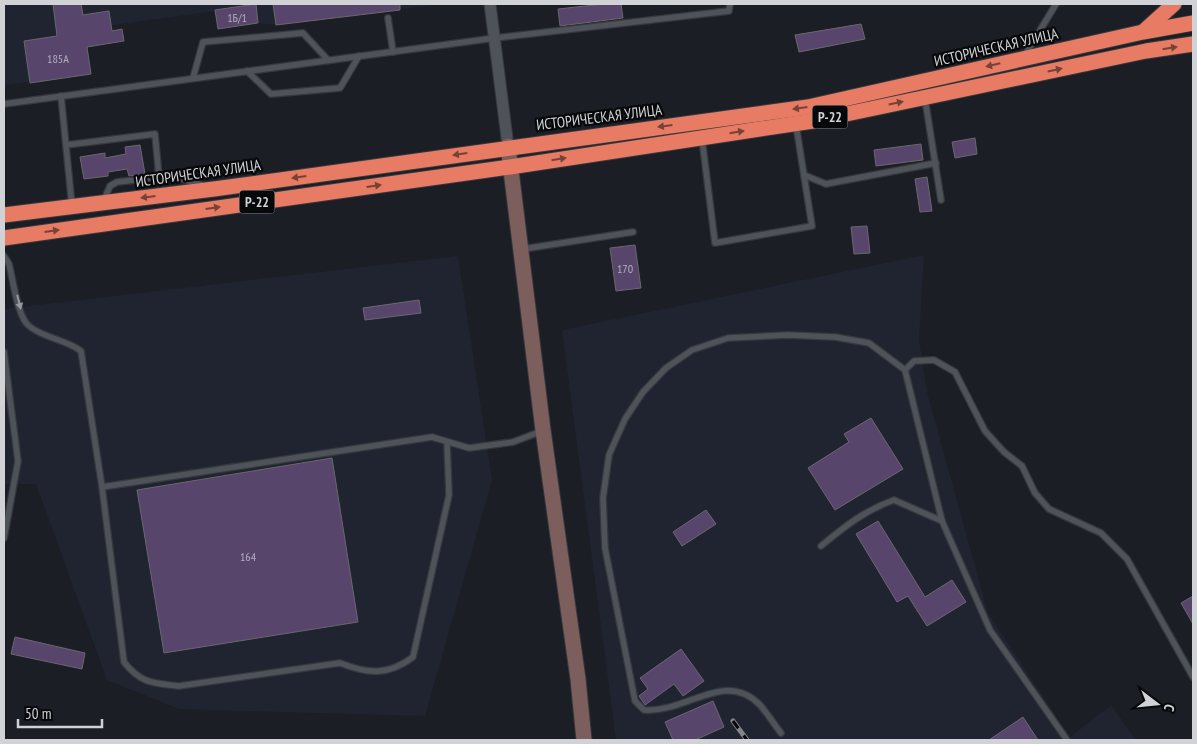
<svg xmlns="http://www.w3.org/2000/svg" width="1197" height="744" viewBox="0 0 1197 744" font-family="'PT Sans Narrow',sans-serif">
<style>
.built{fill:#1f2430}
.building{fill:#58456c;stroke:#6b676f}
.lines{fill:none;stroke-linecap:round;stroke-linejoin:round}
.lane-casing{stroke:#36383d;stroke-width:8}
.street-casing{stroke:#36383d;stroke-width:13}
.secondary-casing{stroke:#36383d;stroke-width:17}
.highway-casing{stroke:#36383d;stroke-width:17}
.lane{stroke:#4e5259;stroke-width:5.5}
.street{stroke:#4e5259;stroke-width:11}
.secondary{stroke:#7c5e5c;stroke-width:15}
.highway{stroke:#e77b63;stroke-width:15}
.rail-casing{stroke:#828489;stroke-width:5}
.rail{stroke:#07080a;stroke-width:3;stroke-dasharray:9;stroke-linecap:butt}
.oneway{fill:#774236}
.oneway2{fill:#96989e}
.labels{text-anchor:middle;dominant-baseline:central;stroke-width:4.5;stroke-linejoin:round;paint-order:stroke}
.number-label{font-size:12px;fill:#b2afbc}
.shield{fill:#07080a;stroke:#949599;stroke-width:1}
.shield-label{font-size:14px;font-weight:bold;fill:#d0d2d6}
.street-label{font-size:15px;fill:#d0d2d6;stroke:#07080a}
</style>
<rect width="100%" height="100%" fill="#1b1e24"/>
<g class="built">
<polygon points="4,4 441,4 276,25 258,23 218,29 215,11 85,29 91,74 4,85"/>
<polygon points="924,255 919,340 927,392 988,613 1070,737 1111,705 1136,740 616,740 562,330"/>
<polygon points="458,256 492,480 425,716 179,709 107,680 36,484 4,484 4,309"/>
</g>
<g class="building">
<polygon points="53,4 81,4 83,15 109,11 112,31 122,29 124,41 87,47 91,74 30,83 24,41 57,36"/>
<polygon points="256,4 258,23 218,29 215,10"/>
<polygon points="273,4 400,4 400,10 276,25"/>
<polygon points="604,4 621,4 623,18 560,26 558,9"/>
<polygon points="861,24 865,39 799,52 795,35"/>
<polygon points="975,138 977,154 955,158 952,142"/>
<polygon points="921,144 923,160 876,166 874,150"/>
<polygon points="140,145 145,174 129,176 127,169 108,172 108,176 84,179 80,157 105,153 105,158 126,154 125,147"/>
<polygon points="927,177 932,211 920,212 915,179"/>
<polygon points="867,226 870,253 854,254 851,227"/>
<polygon points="635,245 641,288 616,291 610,248"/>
<polygon points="419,300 421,313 365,320 363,308"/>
<polygon points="871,418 903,469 835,510 808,468 849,442 844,434"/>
<polygon points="332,458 358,622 164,653 137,490"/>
<polygon points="706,510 716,524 682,546 673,532"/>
<polygon points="878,521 925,597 952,580 966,602 927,626 908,596 897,602 856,534"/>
<polygon points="1193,596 1193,624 1181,603"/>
<polygon points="15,637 85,653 82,669 11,654"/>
<polygon points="681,649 704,681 683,696 674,684 645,705 639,696 648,689 640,678"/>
<polygon points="713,701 724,727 695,740 673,740 665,722"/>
<polygon points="1023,717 1038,740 989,740"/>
</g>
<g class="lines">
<defs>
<g id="lane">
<polyline points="388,18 393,52"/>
<polyline points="1025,55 1056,4"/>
<polyline points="247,71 271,94 340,88 359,56"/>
<polyline points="193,78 203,42 303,33 328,60"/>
<polyline points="61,96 72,206"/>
<polyline points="925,99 941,200"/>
<polyline points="4,104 495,38 729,11 730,4"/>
<polyline points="702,139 715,243 812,226 796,125"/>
<polyline points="66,145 155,134 159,177"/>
<polyline points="804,175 826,184 936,163"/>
<polyline points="104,200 110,186 117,182 172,176 202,185"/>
<polyline points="523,249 633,232"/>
<path d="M4,256L9,264C13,279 17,316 29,326C43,338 65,339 81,351L102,487L432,437L469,448L513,442L542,431"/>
<polyline points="4,352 18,461 4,538"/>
<polyline points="905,370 914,361 934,360 955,372 985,431 1004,452 1022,466 1035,493 1049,509 1101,533 1127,559 1193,677"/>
<path d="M102,487L124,662C141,684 154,683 179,686L340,663C368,674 388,676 413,657L449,495L447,442"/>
<path d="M821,546C844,527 865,510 894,500L942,521"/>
<path d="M781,733C774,724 767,713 760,705C725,669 687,713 644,710L635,701L605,548L603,498L609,455L625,419L643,392L666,368L692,350L728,338L787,335L835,337L869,343L905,370L942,521L990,630L1067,740"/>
</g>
<polyline id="street" points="490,4 508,146"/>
<polyline id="secondary" points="508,146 543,430 578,679 584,740"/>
<g id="highway">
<polyline points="1144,31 1174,4"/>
<polyline points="4,215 214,189 808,107 1143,32 1193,23"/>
<polyline points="4,238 510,167 813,121 1146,51 1193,44"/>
</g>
</defs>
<use href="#lane" class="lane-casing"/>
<use href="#street" class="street-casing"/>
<use href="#secondary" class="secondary-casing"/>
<use href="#highway" class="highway-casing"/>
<use href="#lane" class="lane"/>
<use href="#street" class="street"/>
<use href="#secondary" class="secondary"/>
<use href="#highway" class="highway"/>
<defs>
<polyline id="rail" points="733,721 747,740"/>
</defs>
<use href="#rail" class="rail-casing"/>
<use href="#rail" class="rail"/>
</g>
<defs><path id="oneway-solid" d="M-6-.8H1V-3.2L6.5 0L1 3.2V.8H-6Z" transform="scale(1.25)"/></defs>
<g class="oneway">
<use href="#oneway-solid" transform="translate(1170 48) rotate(-9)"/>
<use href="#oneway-solid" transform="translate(993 65) rotate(167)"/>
<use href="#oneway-solid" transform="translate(1055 70) rotate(-12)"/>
<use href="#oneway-solid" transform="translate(896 103) rotate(-12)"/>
<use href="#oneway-solid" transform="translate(800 108) rotate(172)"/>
<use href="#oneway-solid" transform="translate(665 126) rotate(173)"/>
<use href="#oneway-solid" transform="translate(737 132) rotate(-9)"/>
<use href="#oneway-solid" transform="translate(460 154) rotate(172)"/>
<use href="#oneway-solid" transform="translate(559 159) rotate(-9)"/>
<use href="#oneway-solid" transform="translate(299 177) rotate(172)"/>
<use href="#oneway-solid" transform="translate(374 186) rotate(-8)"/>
<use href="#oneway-solid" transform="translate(148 197) rotate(173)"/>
<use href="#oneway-solid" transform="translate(213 208) rotate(-8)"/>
<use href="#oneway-solid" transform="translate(52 231) rotate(-8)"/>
</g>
<use class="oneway2" href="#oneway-solid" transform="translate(19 302) rotate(76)"/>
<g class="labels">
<g class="number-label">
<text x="237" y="17">1Б/1</text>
<text x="58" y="58">185А</text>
<text x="625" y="268">170</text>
<text x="248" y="556">164</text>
</g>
<g class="shield">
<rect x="812.5" y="105.5" width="35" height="23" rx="4"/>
<rect x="239.5" y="190.5" width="35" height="23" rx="4"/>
</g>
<g class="shield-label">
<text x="830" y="117">Р-22</text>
<text x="257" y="202">Р-22</text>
</g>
<g class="street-label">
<text transform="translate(996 47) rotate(-13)">ИСТОРИЧЕСКАЯ УЛИЦА</text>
<text transform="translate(599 117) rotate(-7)">ИСТОРИЧЕСКАЯ УЛИЦА</text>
<text transform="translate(198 173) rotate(-8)">ИСТОРИЧЕСКАЯ УЛИЦА</text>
</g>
</g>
<rect width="1197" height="744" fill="none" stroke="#d0d2d6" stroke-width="10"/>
<g transform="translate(1157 704) rotate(106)" stroke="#07080a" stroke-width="4" paint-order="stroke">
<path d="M0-4L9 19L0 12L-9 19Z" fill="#d0d2d6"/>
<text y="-8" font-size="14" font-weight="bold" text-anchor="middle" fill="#d0d2d6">С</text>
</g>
<path d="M18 719v8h84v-8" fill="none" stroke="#d0d2d6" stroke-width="2.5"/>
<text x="25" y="719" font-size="15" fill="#d0d2d6" stroke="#07080a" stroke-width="4" paint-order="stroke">50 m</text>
</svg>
